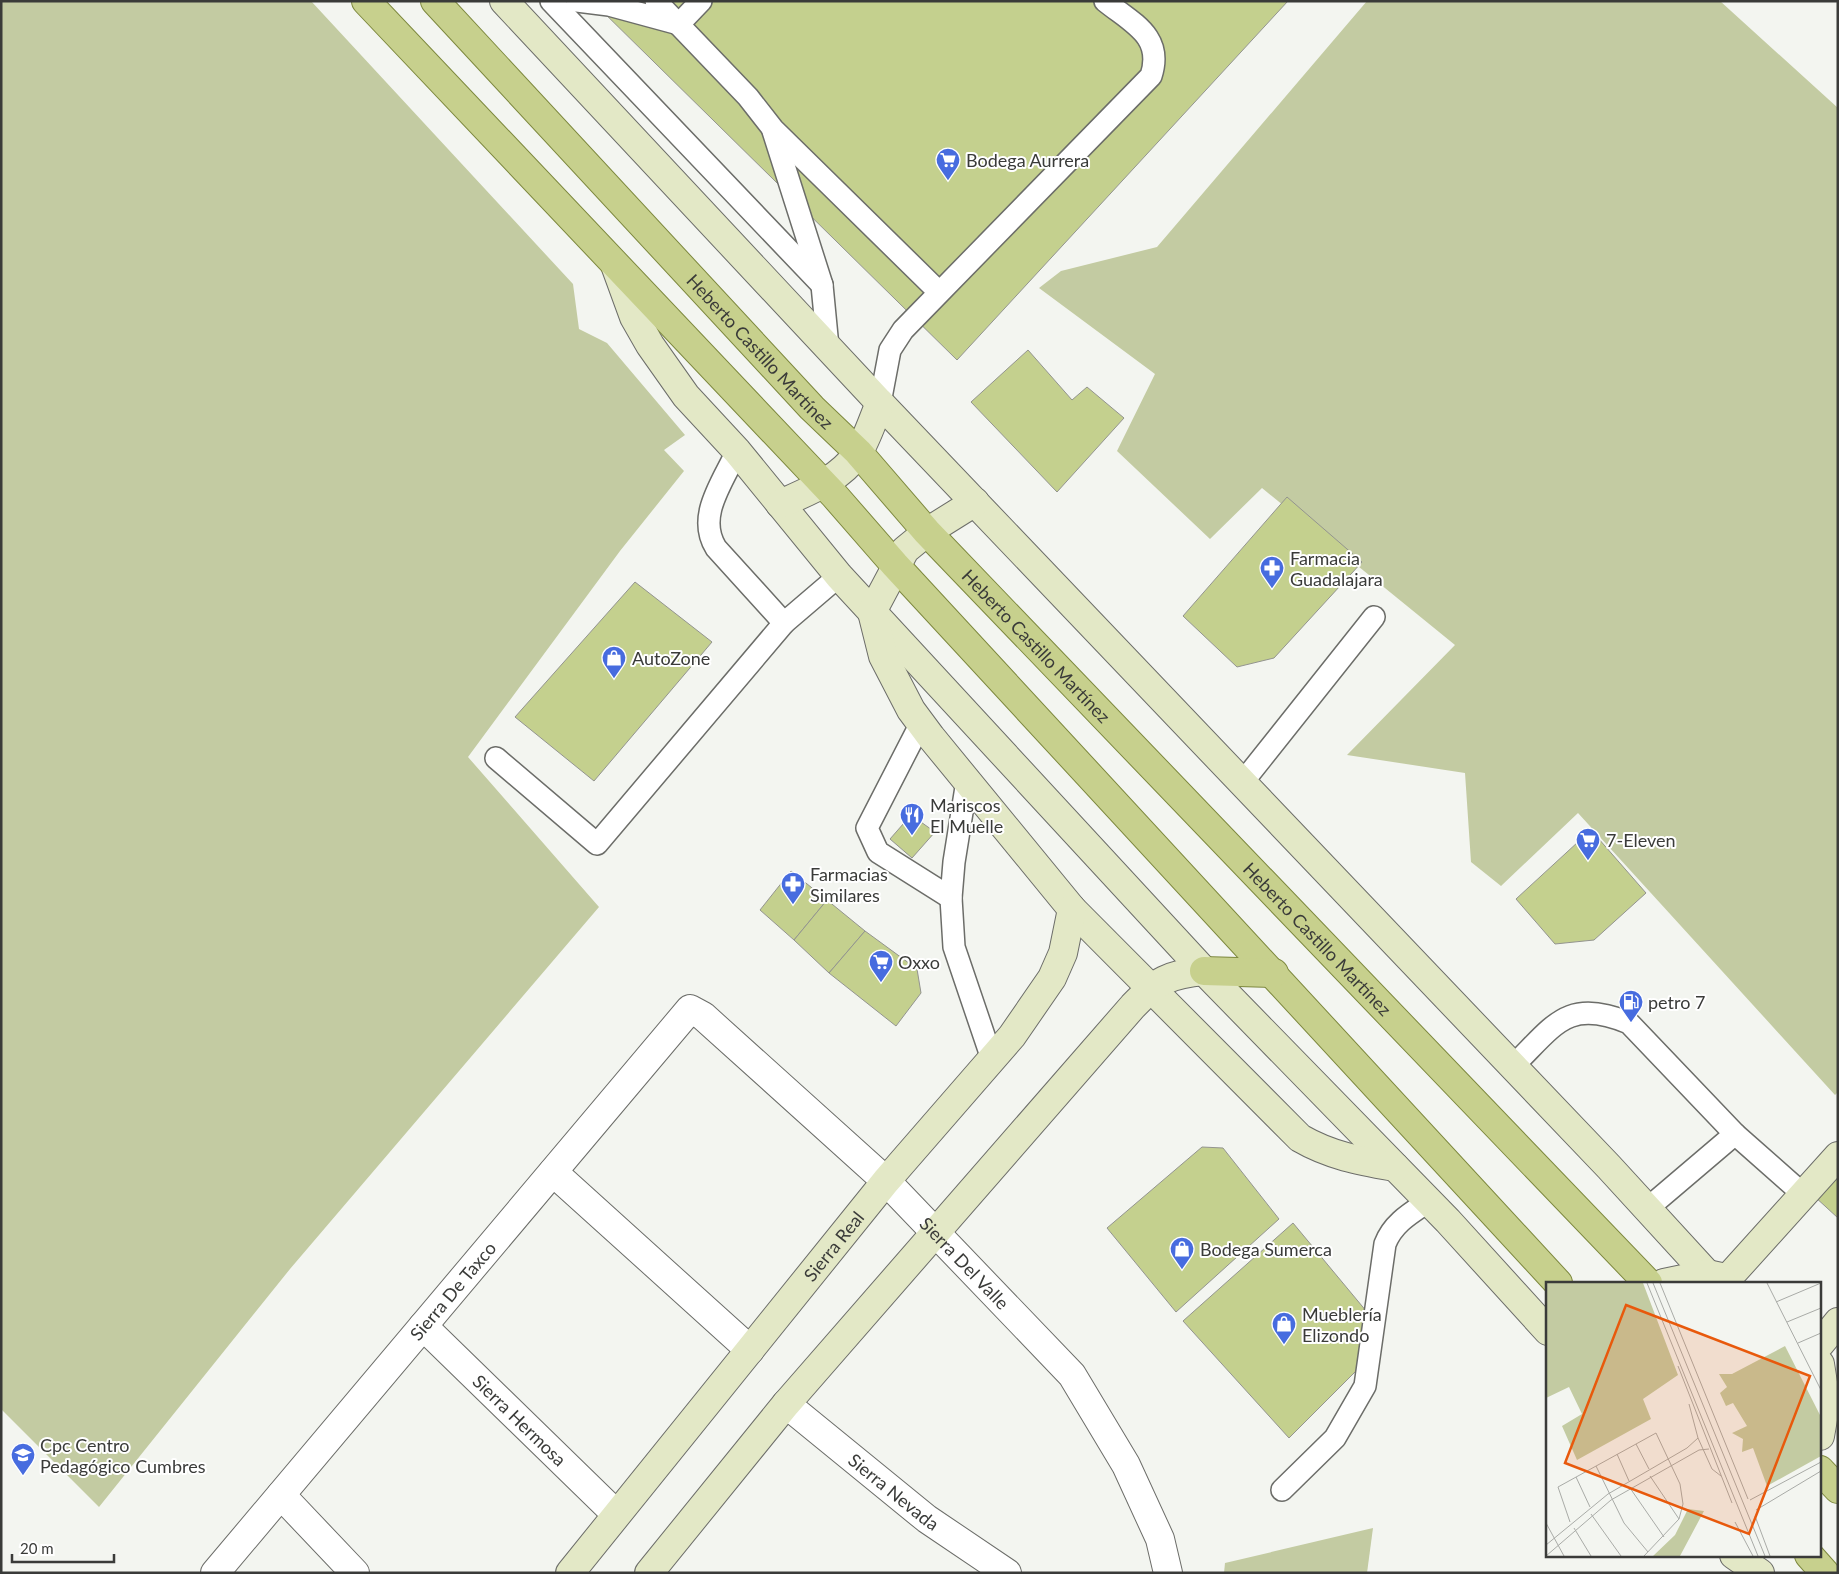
<svg xmlns="http://www.w3.org/2000/svg" width="1839" height="1574" viewBox="0 0 1839 1574" font-family="Lato,sans-serif">
<style>
.green{fill:#c3cba2}
.building{fill:#c4d08e;stroke:#93948f}
.lines{fill:none;stroke-linecap:round;stroke-linejoin:round}
.lane-casing{stroke:#6c6d69;stroke-width:24}
.street-casing{stroke:#6c6d69;stroke-width:30}
.secondary-casing{stroke:#6c6d69;stroke-width:30}
.primary-casing{stroke:#7d883e;stroke-width:30}
.lane{stroke:#fff;stroke-width:21}
.street{stroke:#fff;stroke-width:28}
.secondary{stroke:#e3e8c6;stroke-width:28}
.primary{stroke:#c7d08d;stroke-width:28}
.labels{text-anchor:middle;dominant-baseline:central;stroke-width:4;stroke-linejoin:round;paint-order:stroke}
.poi-label{font-size:18px;fill:#3a3b39;stroke:#fff;text-anchor:start}
.street-label{font-size:18px;fill:#3a3b39;stroke:#fff}
.inset-road{fill:none;stroke:#a9aba7;stroke-width:1}
.view{fill:#e8590c;fill-opacity:0.15;stroke:#e8590c;stroke-width:2.5}
.inset-edge{fill:none;stroke:#3a3b39;stroke-width:2.5}
</style>
<rect width="100%" height="100%" fill="#f3f5f0"/>
<g class="green">
<polygon points="1,1 311,1 573,284 579,329 607,343 685,435 664,450 684,471 620,551 468,757 599,907 290,1269 99,1507 1,1409"/>
<polygon points="1367,1 1720,1 1838,108 1838,1092 1835,1095 1578,813 1501,886 1471,862 1465,773 1347,755 1455,645 1262,488 1210,539 1117,451 1155,374 1039,288 1061,271 1157,247"/>
<polygon points="1373,1528 1367,1573 1224,1573 1225,1563"/>
</g>
<g class="building">
<polygon points="592,1 1288,1 957,360"/>
<polygon points="1028,350 1072,400 1087,387 1124,418 1057,492 971,402"/>
<polygon points="1287,497 1362,562 1274,658 1237,667 1183,616"/>
<polygon points="635,582 712,642 594,781 515,717"/>
<polygon points="911,815 935,832 912,858 890,839"/>
<polygon points="1591,830 1646,893 1594,940 1555,944 1516,899"/>
<polygon points="791,871 827,900 794,940 760,910"/>
<polygon points="827,900 865,931 829,973 794,940"/>
<polygon points="865,931 917,969 921,993 896,1026 829,973"/>
<polygon points="1202,1147 1223,1148 1279,1219 1176,1312 1107,1228"/>
<polygon points="1838,1174 1838,1218 1814,1196"/>
<polygon points="1293,1223 1367,1312 1359,1368 1289,1438 1183,1321"/>
</g>
<g class="lines">
<defs>
<g id="lane">
<polyline points="551,1 822,285"/>
<polyline points="577,1 609,5 679,24 701,1"/>
<polyline points="656,1 748,97 773,129 939,292"/>
<polyline points="773,131 822,285 828,347"/>
<path d="M880,403L890,350L903,330L1151,76C1164,36 1132,23 1105,1"/>
<path d="M737,451C723,482 696,516 716,548L784,623L839,576"/>
<polyline points="921,723 867,828 878,852 951,898"/>
<polyline points="496,758 597,844 784,623"/>
<polyline points="967,781 954,862 951,898 954,947 992,1059"/>
<polyline points="1242,783 1374,617"/>
<path d="M1513,1066C1554,1026 1567,997 1629,1023L1735,1134L1648,1208"/>
<polyline points="1735,1134 1804,1195"/>
<path d="M1282,1490L1335,1438L1365,1386L1385,1244C1393,1223 1411,1213 1429,1201"/>
</g>
<g id="street">
<polyline points="553,1172 750,1350"/>
<path id="s1" d="M423,1326L616,1514"/>
<path id="s2" d="M786,1404L927,1519L1007,1573"/>
<polyline points="281,1495 355,1573"/>
<path id="s3" d="M215,1573L690,1009L703,1016L886,1181L1072,1375L1126,1465L1160,1539L1168,1573"/>
</g>
<g id="secondary">
<polyline points="504,1 880,403 1609,1167 1707,1274"/>
<polyline points="615,265 634,317 650,345 686,396 737,451 839,576 1204,971 1448,1221 1548,1331"/>
<path d="M975,502L927,532L905,550L872,612L883,656L911,710L931,737L1072,909L1300,1138C1331,1156 1361,1161 1395,1167"/>
<path d="M780,504C809,491 839,480 858,453C867,439 873,419 880,403"/>
<polyline points="1728,1278 1838,1156"/>
<polyline points="1664,1283 1707,1274 1721,1277"/>
<polyline points="1820,1344 1838,1322"/>
<polyline points="1820,1364 1826,1402 1820,1436"/>
<polyline points="1734,1555 1760,1573"/>
<path id="s4" d="M570,1573L886,1181L1012,1036L1052,978L1063,953L1072,909"/>
<path d="M649,1573L786,1404L1133,1006C1157,981 1169,974 1204,971"/>
</g>
<g id="primary">
<polyline points="366,1 834,495 895,565 1558,1283"/>
<path id="s5" d="M435,1L812,408L858,452L927,532L1648,1283"/>
<polyline points="1204,971 1274,973"/>
<polyline points="1820,1470 1838,1489"/>
<polyline points="1809,1555 1825,1573"/>
</g>
</defs>
<use href="#lane" class="lane-casing"/>
<use href="#street" class="street-casing"/>
<use href="#secondary" class="secondary-casing"/>
<use href="#primary" class="primary-casing"/>
<use href="#lane" class="lane"/>
<use href="#street" class="street"/>
<use href="#secondary" class="secondary"/>
<use href="#primary" class="primary"/>
</g>
<defs>
<symbol id="supermarket-pin" viewBox="-11 -11 22 30"><path d="M0 17L-7.5 6A9.5 9.5 0 1 1 7.5 6Z" fill="#476cdf" stroke="#fff"/><path d="M-6-5.5h2.5l.6 2H6L4.5 2H-2.5L-4.4-4H-6ZM-1.5 3.2a1.3 1.3 0 1 0 .1 0ZM3 3.2a1.3 1.3 0 1 0 .1 0Z" fill="#fff"/></symbol>
<symbol id="pharmacy-pin" viewBox="-11 -11 22 30"><path d="M0 17L-7.5 6A9.5 9.5 0 1 1 7.5 6Z" fill="#476cdf" stroke="#fff"/><path d="M-2-6h4v4h4v4h-4v4h-4v-4h-4v-4h4Z" fill="#fff"/></symbol>
<symbol id="shop-pin" viewBox="-11 -11 22 30"><path d="M0 17L-7.5 6A9.5 9.5 0 1 1 7.5 6Z" fill="#476cdf" stroke="#fff"/><path d="M-5-2.5h2.3a2.7 3.5 0 0 1 5.4 0H5L5.5 6h-11ZM-1.5-2.5h3a1.5 2.3 0 0 0-3 0Z" fill="#fff"/></symbol>
<symbol id="restaurant-pin" viewBox="-11 -11 22 30"><path d="M0 17L-7.5 6A9.5 9.5 0 1 1 7.5 6Z" fill="#476cdf" stroke="#fff"/><path d="M-5-6h1v4h1v-4h1v4h1v-4h1v5L-1.5 .5V6h-2V.5L-5-1ZM5-6V6H3V1.5H1.5Q1.5-4 5-6Z" fill="#fff"/></symbol>
<symbol id="fuel-pin" viewBox="-11 -11 22 30"><path d="M0 17L-7.5 6A9.5 9.5 0 1 1 7.5 6Z" fill="#476cdf" stroke="#fff"/><path d="M-5.5-6h7V0h2V4h1.3V-2.5L3-4.5l.8-.8L6-3V5H2.5V1h-1V6h-7ZM-4.2-4.7v3.2H.2V-4.7Z" fill="#fff"/></symbol>
<symbol id="school-pin" viewBox="-11 -11 22 30"><path d="M0 17L-7.5 6A9.5 9.5 0 1 1 7.5 6Z" fill="#476cdf" stroke="#fff"/><path d="M0-5L7-2L0 1L-7-2ZM-4 1L0 2.5L4 1V4Q0 6-4 4Z" fill="#fff"/></symbol>
</defs>
<g fill-rule="evenodd">
<use href="#supermarket-pin" x="934" y="146" width="28" height="38"/>
<use href="#pharmacy-pin" x="1258" y="554" width="28" height="38"/>
<use href="#shop-pin" x="600" y="644" width="28" height="38"/>
<use href="#restaurant-pin" x="898" y="801" width="28" height="38"/>
<use href="#supermarket-pin" x="1574" y="826" width="28" height="38"/>
<use href="#pharmacy-pin" x="779" y="870" width="28" height="38"/>
<use href="#supermarket-pin" x="867" y="948" width="28" height="38"/>
<use href="#fuel-pin" x="1617" y="988" width="28" height="38"/>
<use href="#shop-pin" x="1168" y="1235" width="28" height="38"/>
<use href="#shop-pin" x="1270" y="1310" width="28" height="38"/>
<use href="#school-pin" x="9" y="1441" width="28" height="38"/>
</g>
<g class="labels">
<g class="poi-label">
<text x="966" y="160">Bodega Aurrera</text>
<text x="1290" y="558">Farmacia<tspan x="1290" dy="21">Guadalajara</tspan></text>
<text x="632" y="658">AutoZone</text>
<text x="930" y="805">Mariscos<tspan x="930" dy="21">El Muelle</tspan></text>
<text x="1606" y="840">7-Eleven</text>
<text x="810" y="874">Farmacias<tspan x="810" dy="21">Similares</tspan></text>
<text x="898" y="962">Oxxo</text>
<text x="1648" y="1002">petro 7</text>
<text x="1200" y="1249">Bodega Sumerca</text>
<text x="1302" y="1314">Mueblería<tspan x="1302" dy="21">Elizondo</tspan></text>
<text x="40" y="1445">Cpc Centro<tspan x="40" dy="21">Pedagógico Cumbres</tspan></text>
</g>
<g class="street-label">
<text stroke="none"><textPath href="#s5" startOffset="478">Heberto Castillo Martínez</textPath></text>
<text stroke="none"><textPath href="#s5" startOffset="882">Heberto Castillo Martínez</textPath></text>
<text stroke="none"><textPath href="#s5" startOffset="1288">Heberto Castillo Martínez</textPath></text>
<text stroke="none"><textPath href="#s4" startOffset="420">Sierra Real</textPath></text>
<text stroke="none"><textPath href="#s3" startOffset="1112">Sierra Del Valle</textPath></text>
<text stroke="none"><textPath href="#s3" startOffset="369">Sierra De Taxco</textPath></text>
<text stroke="none"><textPath href="#s1" startOffset="135">Sierra Hermosa</textPath></text>
<text stroke="none"><textPath href="#s2" startOffset="139">Sierra Nevada</textPath></text>
</g>
</g>
<g transform="translate(1546 1282)">
<rect width="275" height="275" fill="#f3f5f0"/>
<path d="M0,1H97L132,93L97,117L105,137L31,178L16,144L36,132L23,105L0,116ZM239,64L275,135V174L221,204L207,166L196,170L197,157L186,151L201,144L187,121L180,124L174,111L181,105L173,92H186ZM142,227L158,229L134,274H107L129,253Z" fill="#c3cba2"/>
<path class="inset-road" d="M101,1L212,274M107,1L219,274M114,1L202,217M221,1L275,108M230,20L275,1M241,40L275,26M252,61L275,51M132,84L186,221M143,122L152,156L166,187L175,194M90,162L103,187M71,172L83,199M50,184L78,241L102,270M104,194L133,237M30,195L44,225M84,206L118,255M204,218L275,180M210,228L275,189M45,232L75,274M209,234L224,274M24,240L12,205L110,151L134,202L137,222L133,237L98,274M189,240L207,274M0,241L18,274M28,246L45,274M0,263L62,212L141,166L152,156M0,274L65,218L153,168L163,167"/>
<path class="view" d="M80,23L264,94L203,252L19,181Z"/>
<rect width="275" height="275" class="inset-edge"/>
</g>
<rect width="1839" height="1574" fill="none" stroke="#3a3b39" stroke-width="5"/>
<path d="M12 1554v8h102v-8" fill="none" stroke="#3a3b39" stroke-width="2.5"/>
<text x="20" y="1554" font-size="15" fill="#3a3b39" stroke="#ffffff" stroke-width="4" paint-order="stroke">20 m</text>
</svg>
